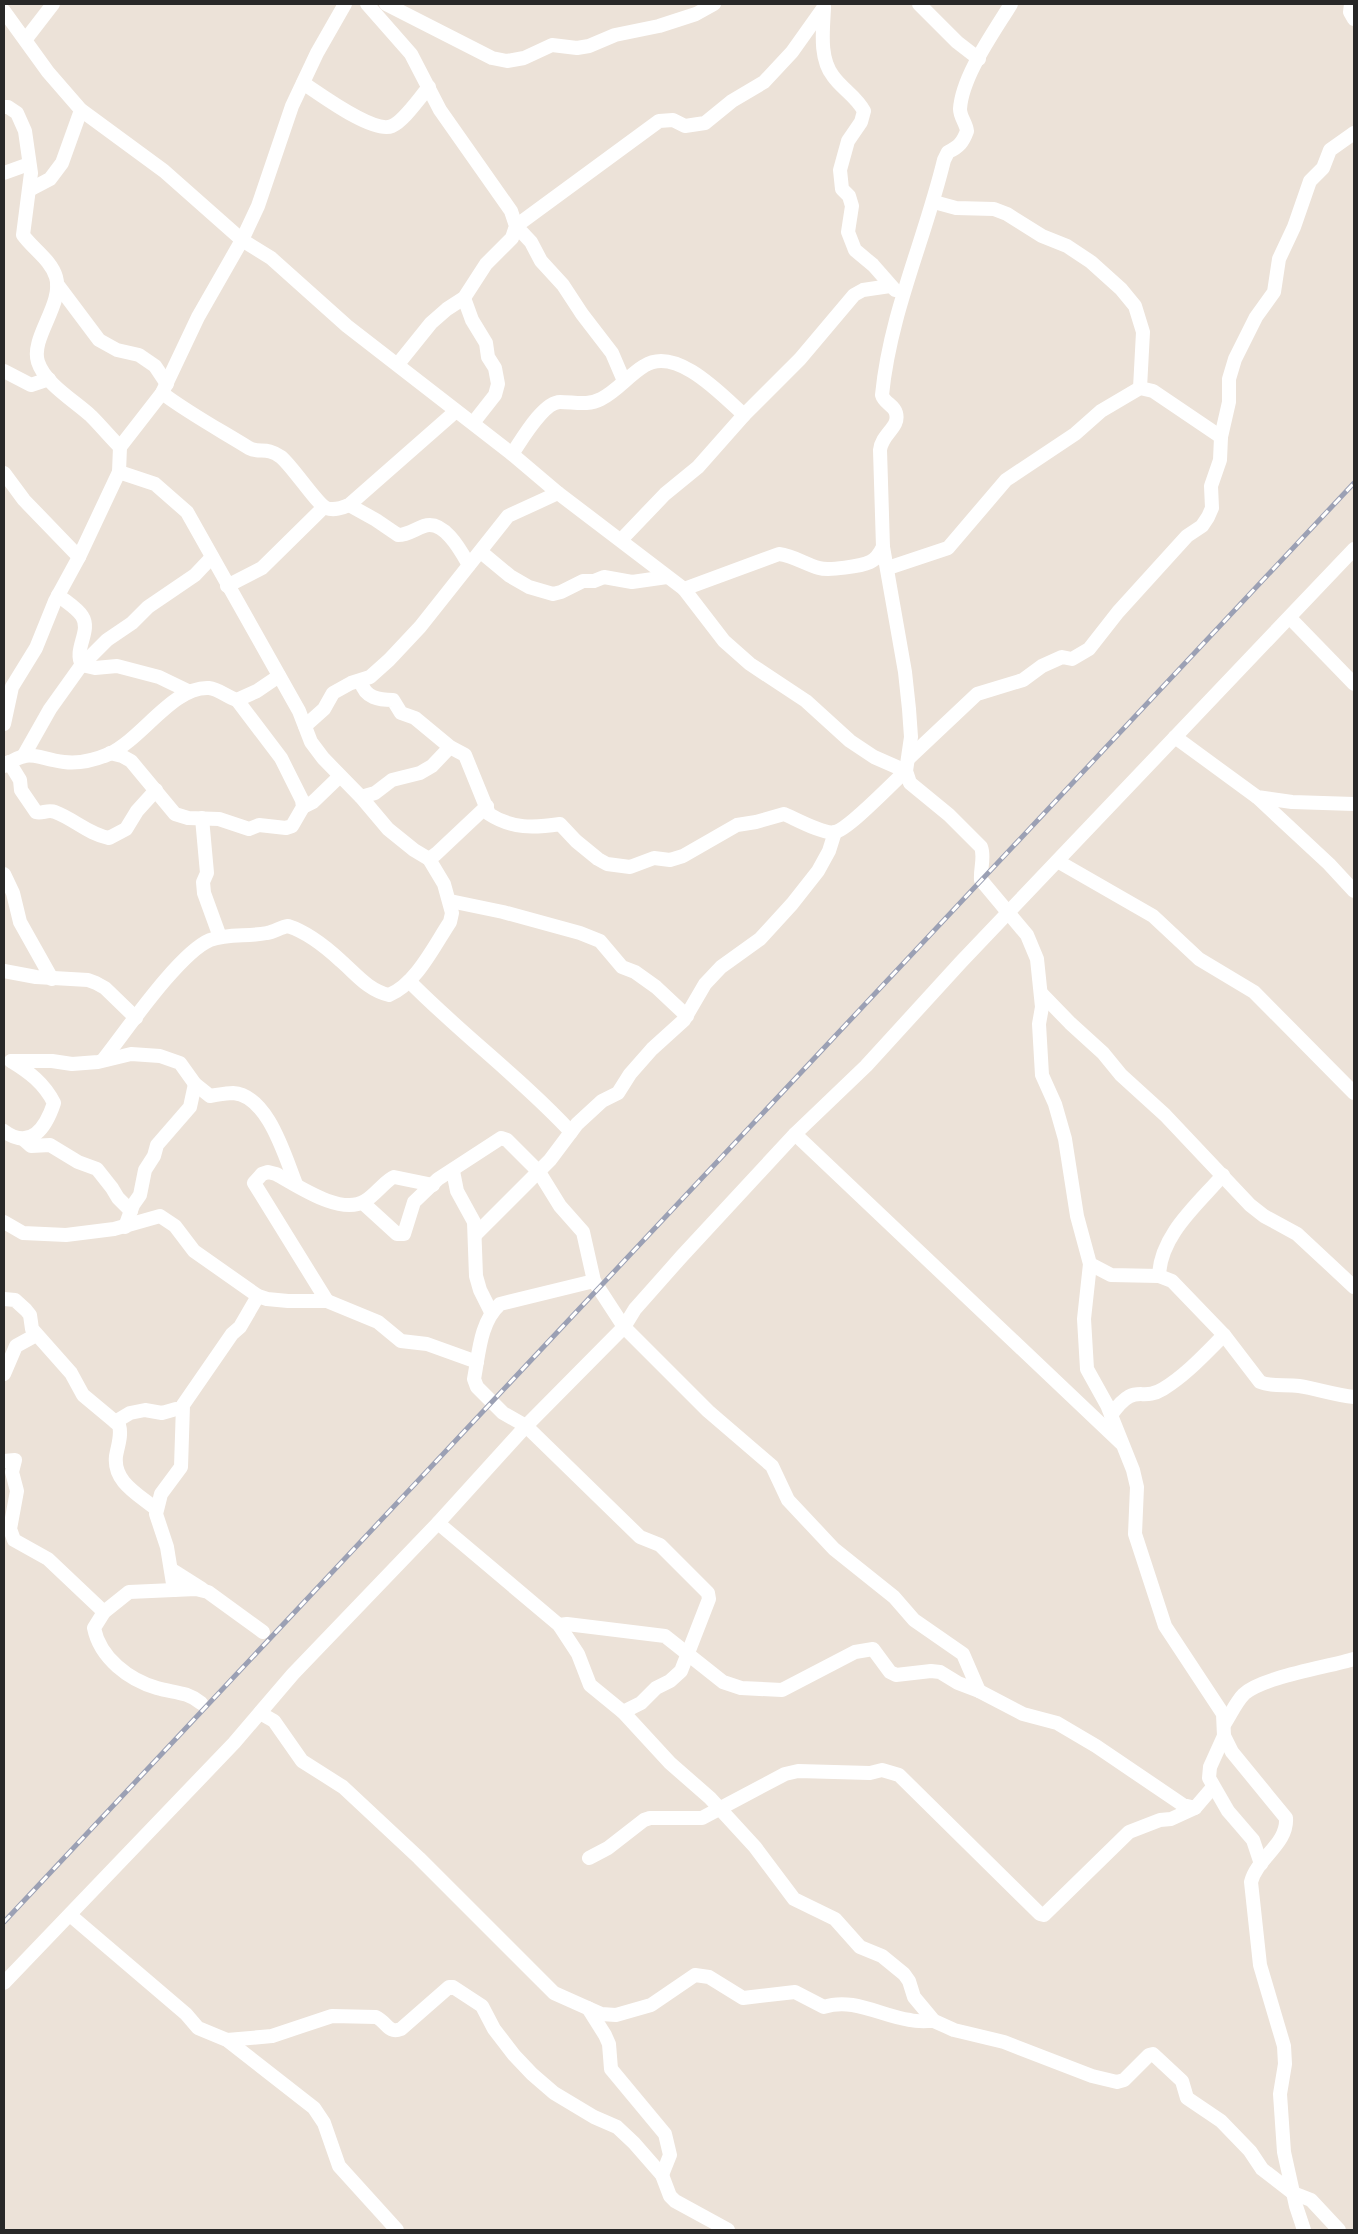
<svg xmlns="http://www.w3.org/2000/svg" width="1358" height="2234" viewBox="0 0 1358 2234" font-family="'Space Grotesk',sans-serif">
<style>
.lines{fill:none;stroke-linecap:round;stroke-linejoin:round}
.minor{stroke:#fff;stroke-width:14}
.rail-casing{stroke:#9ba0b4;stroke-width:5}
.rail{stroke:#fff;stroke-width:3;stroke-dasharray:9;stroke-linecap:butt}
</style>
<rect width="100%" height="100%" fill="#ece2d8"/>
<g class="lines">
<g class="minor">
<polyline points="367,4 411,54 440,110 511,211 516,226 512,238 486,264 464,298 447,309 431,323 398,364"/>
<polyline points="386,4 492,58 507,61 524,58 552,45 577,48 589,46 615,35 659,26 696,14 714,4"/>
<polyline points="919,4 957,42 979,59"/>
<path d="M1011,4C994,32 962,76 960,109C960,117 966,123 967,131C963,142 959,147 948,152L944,160C925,239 890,313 882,395C884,403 894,405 896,413C900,428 882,433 880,450L883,547L905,672L909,709L911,737L906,771L910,783L949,815L981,847C985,857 980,869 981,880L1027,935L1037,959L1042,1007L1039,1024L1042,1075L1055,1104L1065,1139L1077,1216L1090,1264L1084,1319L1087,1369L1107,1405L1133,1470L1137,1487L1135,1534L1165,1626L1223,1714L1224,1736L1232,1752L1286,1818C1288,1844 1257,1858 1251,1882L1260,1965L1284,2046L1285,2064L1280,2094L1284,2152L1296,2206L1304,2230"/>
<polyline points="1351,4 1350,12 1354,19"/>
<path d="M824,8C823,30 819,58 833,76C842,89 856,96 864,111L861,122L848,141L840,170L842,189L849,196L852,206L848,232L855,250L873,265L895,290"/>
<path d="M4,11L48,72L81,110L164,171L242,240L271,258L347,326L512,454L558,493L684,589L779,554C794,556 805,564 819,568C829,571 861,566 870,562C877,559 880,553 883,547"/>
<polyline points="26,39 53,4"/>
<path d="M303,83C320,94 373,134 392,126C404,121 420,97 429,87"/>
<path d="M4,107H8L17,113L25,131L31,173L23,235C33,249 51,260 56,277C64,304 30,338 38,362C45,384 75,401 91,416C101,426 110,437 120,447"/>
<polyline points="4,173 29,164"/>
<polyline points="29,190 50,179 62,163 81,110"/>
<polyline points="934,202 956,208 994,209 1007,214 1042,236 1067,246 1091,262 1121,289 1135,306 1143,332 1140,388"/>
<polyline points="57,284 99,340 117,350 139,355 155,366 167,384"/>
<polyline points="464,298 472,320 486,343 488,357 495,368 498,384 495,395 473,423"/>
<polyline points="4,371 31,385 49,379"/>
<polyline points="624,381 612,353 582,314 563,285 541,261 531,242 516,226 659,121 673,120 685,126 705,123 732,101 764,82 792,52 824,7"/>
<path d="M162,393C190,414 220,430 249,448C260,454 266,446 281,457C293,467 317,504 326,508C334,511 342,508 349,505L456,411"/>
<path d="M512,454C521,441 543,402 560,402C574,402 588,406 601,399C617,391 629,375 644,366C676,345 722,395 744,415"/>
<polyline points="4,473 24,500 79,557"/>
<path d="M349,505L376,520L398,535C408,535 415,529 424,526C444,519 461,551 469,565"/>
<polyline points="621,540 665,494 698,467 744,415 800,359 854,295 863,290 890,286"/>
<polyline points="481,552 510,576 529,587 553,594 561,592 583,581 594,581 604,577 632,582 667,577"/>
<polyline points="888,568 948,548 1006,480 1075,434 1101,411 1140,388 1153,391 1221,437"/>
<polyline points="227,586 262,568 324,507"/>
<path d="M58,595C65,601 77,608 82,616C92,631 73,649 82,665L95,668L117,666L159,677L188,691"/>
<polyline points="1290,618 1354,684"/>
<path d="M361,682C365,698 379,700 393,700L401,713L415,718L450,747L465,755L489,814C512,829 534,828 560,824L576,841L598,859L607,864L630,867L654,858L670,860L683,856L737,825L756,822L784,814C794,818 824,835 835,832C849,829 892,783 906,771L874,757L850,741L806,701L750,664L724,641L684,589"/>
<polyline points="4,724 12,687 36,648 55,601 79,557 119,472 120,447 162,393 198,317 242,240 258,206 292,106 317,53 345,4"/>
<polyline points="305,726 324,709 333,693 351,683 370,677 389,660 420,627 508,516 558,493"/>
<polyline points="1175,737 1257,797 1292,802 1354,804"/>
<polyline points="110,753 122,756 131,761 175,814 188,818 219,819 249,829 259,825 286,828 292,826 303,807 302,800 281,758 237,700"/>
<polyline points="24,755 50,709 80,667 107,640 132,623 148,607 195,575 212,557"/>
<polyline points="908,759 977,694 1023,680 1042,666 1062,657 1072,659 1089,649 1118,612 1187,536 1202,526 1208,517 1212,508 1211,486 1220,460 1221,437 1229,402 1229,379 1235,359 1256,317 1274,292 1279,259 1294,227 1310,181 1323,168 1330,150 1354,133"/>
<path d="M9,762L20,780L21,790L36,812C42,814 48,809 55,812C74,819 88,834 109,838L126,829L137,811L156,790"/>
<path d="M4,766C31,747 36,759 64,762C80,764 95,760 109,754C143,738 173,686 209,688C219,689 227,697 237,700L257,691L279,676"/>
<polyline points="361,797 375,793 392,780 420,773 432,766 450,747"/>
<polyline points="1257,797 1329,864 1354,891"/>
<polyline points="303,807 313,802 340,776"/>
<polyline points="202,818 207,873 203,882 204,893 220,937"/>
<polyline points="429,859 436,854 487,806"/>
<polyline points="1059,862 1153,916 1199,959 1254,992 1354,1093"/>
<polyline points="4,874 13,893 20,922 52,979"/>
<polyline points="450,901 503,912 580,933 600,941 622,967 635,972 656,987 687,1016"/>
<polyline points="4,971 36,977 88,980 96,983 105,988 136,1018"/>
<path d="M409,981C461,1034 521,1078 571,1132"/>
<polyline points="1041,993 1070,1023 1103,1053 1121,1075 1165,1115 1250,1205 1264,1216 1297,1234 1354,1287"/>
<path d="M103,1060C126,1031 179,953 210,940C228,933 248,937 267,933C274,932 281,927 288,926C307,932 327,948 341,961C357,975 368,990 389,995C416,984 434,946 450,922L452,913L444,884L429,859L414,850L388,829L361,797L323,758L311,742L299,711L187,512L155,484L119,472"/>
<path d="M11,1061H52L72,1064L98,1062L131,1054L160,1056L180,1063L195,1084L210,1096C217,1095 226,1093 233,1093C268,1095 285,1157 296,1184"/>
<path d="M4,1131C31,1151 46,1127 54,1103C44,1083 29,1072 11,1061"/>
<polyline points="795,1134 1121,1443"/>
<polyline points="23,1139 31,1146 50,1145 78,1162 97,1169 112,1188 118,1198 131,1211"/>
<polyline points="453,1171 457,1191 474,1222 476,1276 480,1290 491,1312"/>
<polyline points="363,1203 397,1234 404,1234 414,1202 438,1179 501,1138 507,1140 539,1172 560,1206 583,1232 594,1281 624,1327 708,1411 772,1466 788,1500 834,1549 894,1597 914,1620 963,1654 979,1691"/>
<polyline points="4,1222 23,1233 66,1235 114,1229 160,1216 175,1226 194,1251 258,1296 267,1299 288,1301 327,1301 378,1322 401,1341 427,1344 477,1362"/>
<polyline points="125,1227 133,1205 140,1195 145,1170 154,1156 157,1145 190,1107 195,1084"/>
<polyline points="475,1235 550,1160 577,1124 602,1101 618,1093 630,1074 652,1049 684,1020 705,984 721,967 760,939 792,904 818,871 829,851 835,832"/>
<path d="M1090,1264L1111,1275L1159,1276L1172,1281L1224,1335L1260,1382C1271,1387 1286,1384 1299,1386C1318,1389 1335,1395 1354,1397"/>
<path d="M1159,1276C1160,1235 1198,1204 1223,1175"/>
<path d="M594,1281L500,1304C480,1322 479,1353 474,1379L477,1387L503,1413L526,1426L640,1537L660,1545L708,1593L709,1599L681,1671L670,1681L656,1688L641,1703L623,1712"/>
<path d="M4,1299L15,1300L26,1310L30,1315L32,1329L71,1373L83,1395L119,1425C122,1435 118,1445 116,1456C113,1482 138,1494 156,1509"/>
<path d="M327,1301L254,1183L262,1174L268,1172L276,1174C298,1186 341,1216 365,1201C375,1195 387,1179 394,1177L433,1185"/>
<polyline points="4,1374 16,1346 36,1335"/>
<path d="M1111,1415C1136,1380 1140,1403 1163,1389C1186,1375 1205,1354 1224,1335"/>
<polyline points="115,1422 130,1413 145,1410 162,1413 176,1409 181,1410"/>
<polyline points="4,1461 15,1460 12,1472 17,1491 10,1529 14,1540 48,1559 104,1612"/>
<polyline points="438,1523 559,1625 578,1654 590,1685 623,1712 670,1763 710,1798 755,1847 794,1899 835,1919 860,1947 882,1956 904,1974 909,1981 914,1997 934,2021 954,2030 1004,2042 1092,2076 1117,2082 1124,2080 1149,2055 1153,2054 1182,2081 1187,2098 1221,2121 1250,2151 1262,2169 1293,2193 1311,2200 1339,2230"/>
<polyline points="172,1570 202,1589"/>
<polyline points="174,1590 167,1547 156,1514 161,1494 181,1467 183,1405 232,1334 240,1327 258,1296"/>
<polyline points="559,1625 567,1624 665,1636 723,1682 741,1688 782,1690 855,1652 873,1649 890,1672 896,1675 931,1671 940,1672 958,1683 979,1691 1023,1714 1057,1723 1096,1746 1183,1805 1195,1808 1213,1787"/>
<path d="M201,1703C186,1691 174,1693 157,1688C129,1680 100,1658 94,1628L104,1612L129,1592L196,1589L208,1592L263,1632"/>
<path d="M260,1713L274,1721L302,1761L343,1787L419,1858L554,1993L601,2014L616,2015L651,2005L695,1975L709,1977L743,1998L795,1992L824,2007C853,1997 881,2016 910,2020C918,2022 926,2021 934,2021"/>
<path d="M1225,1723C1231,1714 1236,1702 1244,1694C1262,1677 1328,1667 1354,1659"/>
<polyline points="1224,1736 1210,1767 1209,1778 1228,1811 1253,1840 1261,1864"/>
<polyline points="589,1858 608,1848 644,1820 650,1818 702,1818 785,1774 798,1771 870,1773 882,1770 899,1775 1040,1914 1044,1915 1129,1832 1160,1820 1171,1819 1195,1808"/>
<polyline points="70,1915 186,2014 198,2028 227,2040 314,2108 324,2123 339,2166 397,2230"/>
<polyline points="4,1983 234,1743 293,1674 438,1523 526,1426 624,1327 635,1309 682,1256 795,1134 866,1066 961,962 1354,549"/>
<polyline points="588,2008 605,2035 609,2044 611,2069 665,2134 670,2155 662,2175"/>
<path d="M227,2040L272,2036L332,2016L376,2017C387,2022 388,2034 401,2029L449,1987H453L482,2006L494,2029L514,2055L532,2074L554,2093L594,2117L617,2127L634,2143L662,2175L670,2196L675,2201L728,2230"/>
</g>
<defs>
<polyline id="rail" points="4,1922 1354,483"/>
</defs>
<use href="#rail" class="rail-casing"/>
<use href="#rail" class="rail"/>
</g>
<rect width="1358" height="2234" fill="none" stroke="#282828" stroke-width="10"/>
</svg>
